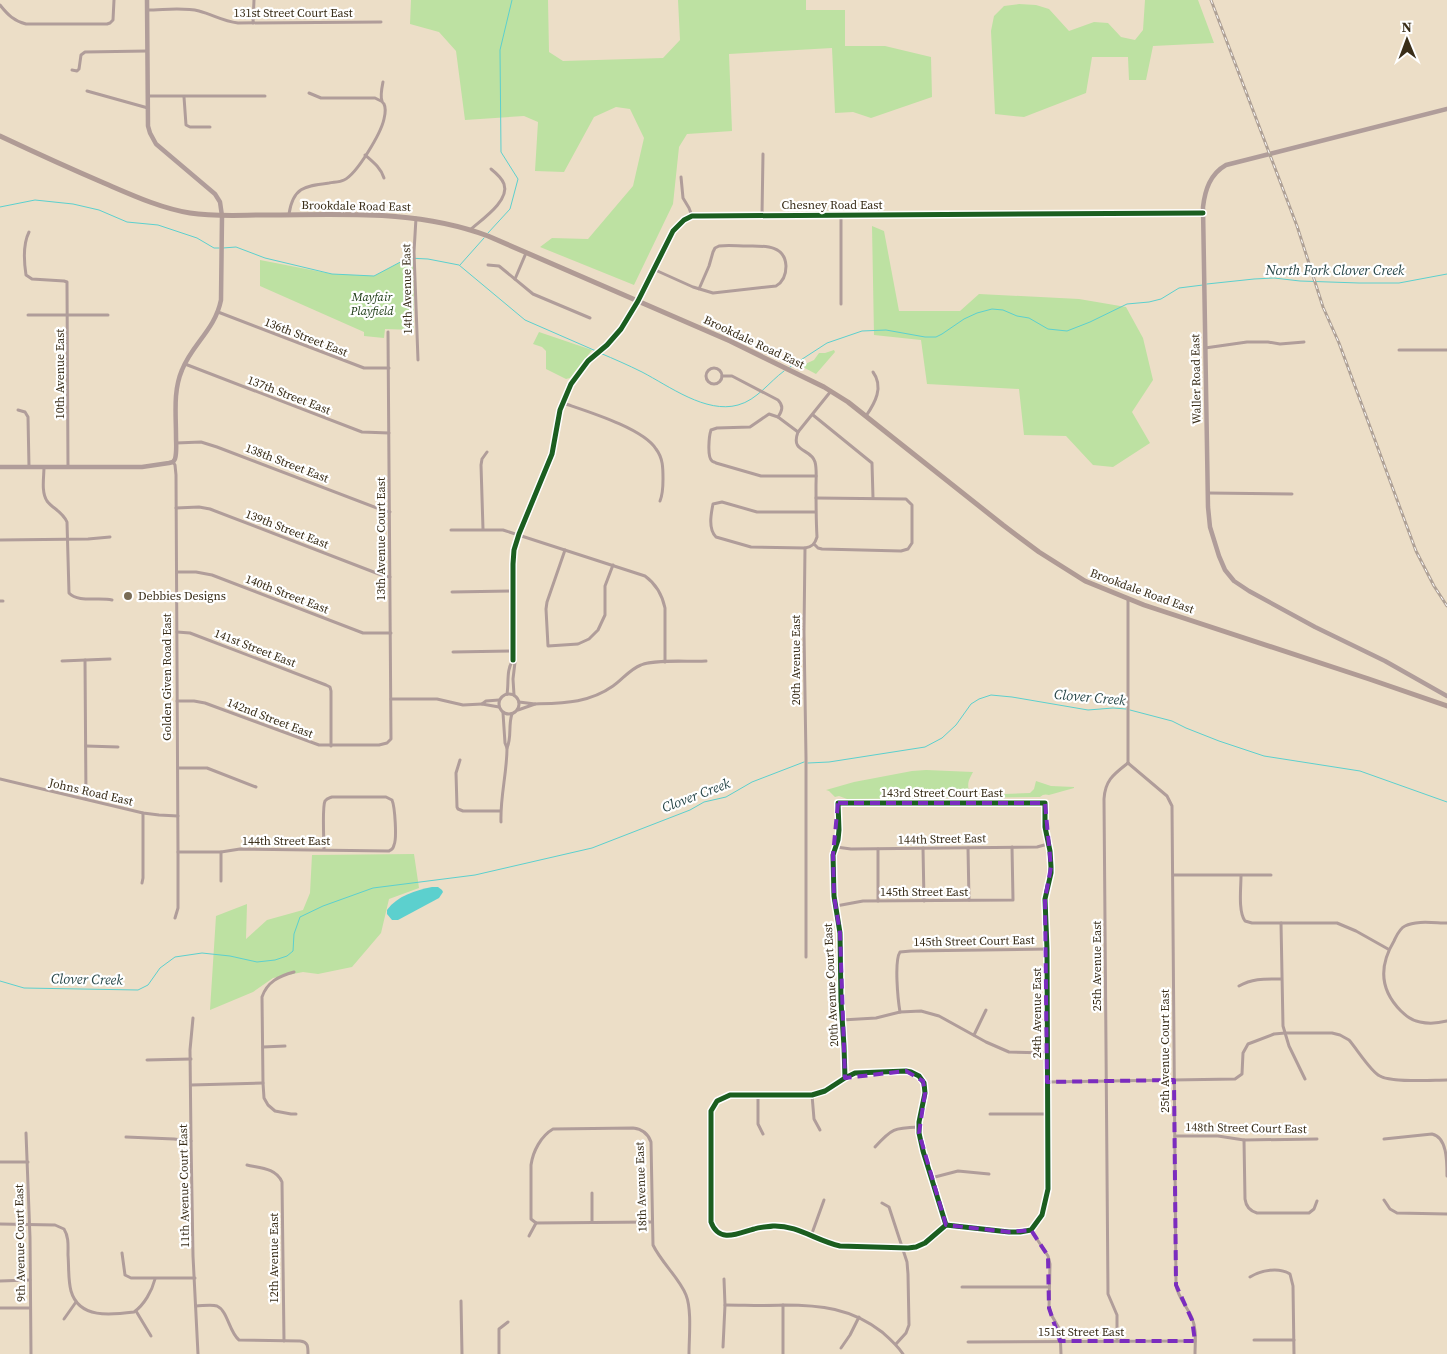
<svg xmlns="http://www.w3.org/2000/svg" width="1447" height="1354" viewBox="0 0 1447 1354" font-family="'Source Serif 4',serif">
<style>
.green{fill:#bde1a2}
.water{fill:#5cd0ce}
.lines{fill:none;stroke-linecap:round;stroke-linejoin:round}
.stream{stroke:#5cd0ce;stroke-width:1}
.minor{stroke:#b09d9a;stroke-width:3}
.tertiary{stroke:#b09d9a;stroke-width:4.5}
.secondary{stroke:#b09b95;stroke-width:5}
.rail-casing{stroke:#afa196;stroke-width:3}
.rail{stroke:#fff;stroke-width:1;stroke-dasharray:4;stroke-linecap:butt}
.cycleway-casing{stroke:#fff;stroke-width:8}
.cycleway{stroke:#1b5e20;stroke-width:5}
.marked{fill:none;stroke:#7b2cbf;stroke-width:4;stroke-dasharray:10 6;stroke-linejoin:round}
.poi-dot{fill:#786b55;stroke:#fff;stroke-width:2}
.labels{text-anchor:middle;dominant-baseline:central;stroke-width:4.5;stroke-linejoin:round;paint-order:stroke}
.street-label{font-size:12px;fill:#392d18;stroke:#fff}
.park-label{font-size:12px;font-style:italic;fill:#183710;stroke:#fff}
.poi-label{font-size:12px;fill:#392d18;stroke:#fff;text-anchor:start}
.water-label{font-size:14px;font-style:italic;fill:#274648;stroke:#fff}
</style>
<rect width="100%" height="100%" fill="#ecdec7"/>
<g class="green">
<polygon points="411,0 548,0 549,52 563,61 663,58 680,40 678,0 806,0 806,10 845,10 845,46 885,46 931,57 932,97 871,118 853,112 835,113 832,48 729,54 732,131 687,134 679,147 673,204 634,285 540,247 552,238 588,239 633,186 644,138 630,109 616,107 594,117 564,172 535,171 538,122 524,116 465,120 456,51 439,32 410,24"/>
<polygon points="1145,0 1198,0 1214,43 1153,46 1146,80 1129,80 1128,57 1092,57 1086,93 1024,117 995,114 991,31 994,16 1004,6 1019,4 1036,5 1049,9 1069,31 1094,22 1108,23 1121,37 1135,40 1143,30"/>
<polygon points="872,226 884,231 899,311 960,311 979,294 1079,299 1126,307 1143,338 1153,380 1132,412 1150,443 1113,467 1093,465 1066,436 1024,435 1019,389 927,384 921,340 874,335"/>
<polygon points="408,258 413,258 414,330 385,329 384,338 364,336 364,332 260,286 260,260 332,274 374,276"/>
<polygon points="539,332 592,350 570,378 566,379 546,369 546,351 542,347 533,344"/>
<polygon points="834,350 835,352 816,374 801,366 814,360 819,353 825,353"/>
<path d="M926,770L973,772C969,780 967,782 969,792L975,795L1030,793L1034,789L1036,781L1051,786L1074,787V788L1049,795C1046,794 1043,794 1040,797L847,799L839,796L835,797L829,791L826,790L854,782L912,771Z"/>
<polygon points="414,854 419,888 389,899 381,933 352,967 318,974 303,972 273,978 253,992 210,1010 216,916 247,904 246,939 267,920 303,910 310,893 312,855"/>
</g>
<path class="water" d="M432,887H438L442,890L443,892L439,898L398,920H392L387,914V910C397,896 416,890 432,887Z"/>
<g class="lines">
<g class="stream">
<polyline points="0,207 35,200 73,204 99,210 127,222 158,225 197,238 214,248 219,248"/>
<polyline points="488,233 510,209 518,179 501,152 500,50 512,0"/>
<polyline points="223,248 236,247 265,258 332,274 374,276 408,258 428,259 459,265 525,320 596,351"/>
<polyline points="460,265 484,238"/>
<polyline points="1207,284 1254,279 1274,278 1300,281 1359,283 1399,283 1447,274"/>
<path d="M600,353C614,359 628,365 642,372C669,386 706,414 738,405C757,400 769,382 784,371"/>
<polyline points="790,367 827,343 862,331 886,330 925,337 936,337 942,334 964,319 977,313 992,309 1003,310 1017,316 1029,318 1048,329 1067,331 1090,322 1127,304 1149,302 1161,299 1179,288 1203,285"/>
<polyline points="1130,710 1172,721 1186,728 1219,741 1264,756 1360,771 1447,802"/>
<polyline points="808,763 829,762 925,747 942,738 956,725 971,704 979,699 991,695 1012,697 1088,710 1113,708 1126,709"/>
<polyline points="0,981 24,988 138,990 148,985 160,968 175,957 202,953 230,956 257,962 275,960 287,956 293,951 294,934 300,917 323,906 373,888 475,875 592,848 690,810 704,802 726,797 752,782 804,762"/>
</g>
<g class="minor">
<path d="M0,5C8,15 14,21 26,24H107L110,23L113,20L114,0"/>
<path d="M147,10C164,10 183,7 199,11C214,15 222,21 238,23L381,22"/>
<polyline points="253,23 254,0"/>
<polyline points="72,70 77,71 79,69 81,55 85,52 147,51"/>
<polyline points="87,91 148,108"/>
<polyline points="309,93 321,98 375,98 381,101"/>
<polyline points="148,96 265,96"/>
<polyline points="184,97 186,125 190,127 210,127"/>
<path d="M365,155C373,162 381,168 384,178"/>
<polyline points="681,177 683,198 689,208 692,216"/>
<path d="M289,214C293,187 305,186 329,183C335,182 340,182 344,180C357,174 381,133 384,119C385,115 386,108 384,104C383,103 382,102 382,101C380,96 382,87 383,82"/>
<polyline points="762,215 763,154"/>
<polyline points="841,215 841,304"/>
<polyline points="416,218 414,252 418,360"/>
<path d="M470,230C481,220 510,201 504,184C502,178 496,173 491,169"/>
<path d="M29,232C23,244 24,262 26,275L32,279L64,281L67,282V285L68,467"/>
<polyline points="488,265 499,266 533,294 590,318"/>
<path d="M653,269L693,287L713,293L776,286C783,282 786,274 786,266C785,244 763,246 747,246C738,246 728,245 719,246L715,248L713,252L709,266L699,289"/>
<polyline points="515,279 526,253"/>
<polyline points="218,312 364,368 389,368"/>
<polyline points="28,315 108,315"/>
<polyline points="1205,348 1247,342 1268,342 1280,344 1304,342"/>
<polyline points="1399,350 1447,350"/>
<polyline points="185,364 362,432 389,433"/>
<circle cx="714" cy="376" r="8"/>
<path d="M722,376H732L778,400C784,406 782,411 778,417"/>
<path d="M563,403C586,411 643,428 656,449C663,458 663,468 663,479C663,487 663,494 660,501"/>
<polyline points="18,410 25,412 28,417 29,467"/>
<polyline points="813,415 872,463 873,498"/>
<path d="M866,416C875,403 884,387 873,372"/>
<path d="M798,432L778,417L769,414L750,427L717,428L711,430C709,436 707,457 712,461C713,462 715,462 716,463L761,476H816"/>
<polyline points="176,443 201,442 217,447 382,510 390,512"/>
<polyline points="173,462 175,465 176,475 178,852 178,908 175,918"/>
<path d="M44,467C44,477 41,492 47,501C53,509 62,511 67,522L69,593C78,603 99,597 112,600"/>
<polyline points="1208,493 1292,494"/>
<polyline points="176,508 199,507 210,509 384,576 390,577"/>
<path d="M816,512H757L722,502L713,504C711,514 708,529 716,537L751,547L805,548C812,547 815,544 817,537C816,520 816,503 816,486C816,479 817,469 815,462C811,448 790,453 798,432L831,391"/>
<polyline points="483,529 481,465 482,459 487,452"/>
<path d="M451,530H503L645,576C656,584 662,594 665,608V662"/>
<polyline points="0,540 88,539 110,537"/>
<polyline points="814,544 818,548 822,549 901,551 908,549 912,543 912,505 906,499 816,498"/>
<polyline points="805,548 804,632 806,758 806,957"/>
<polyline points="565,550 547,602 546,609 548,646 578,644 589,639 598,630 605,615 605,586 613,565"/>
<polyline points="177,572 196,572 212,575 363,633 391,633"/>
<polyline points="452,592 514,591"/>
<polyline points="1128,599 1128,763"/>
<polyline points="0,601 3,601"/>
<polyline points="177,632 190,633 326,685 330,687 331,691 331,746"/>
<polyline points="453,652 514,651"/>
<polyline points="85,660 86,799"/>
<polyline points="513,660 513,564 514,550 519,534 552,454 560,410 571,384 588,361 607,345 621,329 638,301 673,231 684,220 692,216 701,216 1203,213"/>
<polyline points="62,661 110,659"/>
<circle cx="509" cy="704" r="10"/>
<path d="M507,694C509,683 506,670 513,660L515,662L513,679L514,695"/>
<polyline points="391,699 437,699 463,705 482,704"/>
<polyline points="177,701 194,701 205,703 319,745 379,745 387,743 391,739 388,332"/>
<path d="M535,704C564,703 589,703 613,686C622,680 630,669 641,665C654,659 690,662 706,661"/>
<polyline points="499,707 482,704 486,701 499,700"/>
<polyline points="518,710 535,704 519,702"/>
<path d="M503,713L505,743L507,748C512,737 508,725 512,714"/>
<polyline points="86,746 118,747"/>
<polyline points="460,760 456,773 457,807 458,809 463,811 500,811"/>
<path d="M1128,763L1167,796L1172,806L1176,1285C1178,1298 1187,1306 1192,1318C1197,1330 1195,1342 1195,1354"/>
<polyline points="178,768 207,768 256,787"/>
<polyline points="0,779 143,813 159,815 178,816"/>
<path d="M501,822C500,797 507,773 507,748"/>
<polyline points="836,847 851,849 1037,847 1048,844"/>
<polyline points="923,848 924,901"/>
<polyline points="968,848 969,900"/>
<polyline points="878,849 878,901"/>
<path d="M178,852H221L240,849L389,851C392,849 393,850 394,845C397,839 395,807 392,800L386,797H332C329,798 327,798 325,801C322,807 324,841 324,850"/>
<polyline points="221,852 221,881"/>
<polyline points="1174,875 1271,875"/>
<path d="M1241,876C1241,888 1238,911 1245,921L1252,923H1337L1356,931L1388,949"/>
<polyline points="142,883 143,878 143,813"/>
<polyline points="836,906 863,901 1013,900 1012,847"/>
<polyline points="1281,923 1283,1026 1289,1046 1305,1079"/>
<path d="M1447,923C1435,923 1416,920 1405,926C1399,929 1397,935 1394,941C1379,966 1380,990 1401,1011C1406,1016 1413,1021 1420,1022C1429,1024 1439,1023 1447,1021"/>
<path d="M294,972C279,976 267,982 262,997L263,1083L264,1098L268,1105L275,1111L291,1114H296"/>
<path d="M1239,986C1253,978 1266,979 1281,979"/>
<path d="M900,1012C898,1000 894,961 900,952L911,951L1047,949"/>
<polyline points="193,1018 190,1050 191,1141 193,1256 198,1354"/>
<polyline points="842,1020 876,1018 900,1012 921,1011 939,1016 986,1042 1009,1052 1048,1053"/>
<polyline points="974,1035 986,1010"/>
<polyline points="263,1047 285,1046"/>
<polyline points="147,1060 191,1059"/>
<path d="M845,1078L844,1046L841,1002L840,933L834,896L833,855L838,840L839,830L838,803H1045V827L1050,851L1051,867V873L1045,899L1047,949L1048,1189L1042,1215L1031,1230L1020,1232H1009L946,1225L925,1243L916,1247L908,1248L840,1246C817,1241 797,1225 773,1226C767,1227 760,1227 754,1229C739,1233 719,1244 711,1222V1111L717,1101L730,1095H812L825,1091L845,1078L855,1073L906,1071L911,1072L919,1076L924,1083L925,1093L919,1122V1133L923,1151L946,1225"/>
<path d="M1047,1082L1235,1079L1242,1074L1243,1053L1248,1044L1274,1034L1285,1033H1332L1340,1035L1349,1040C1357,1049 1371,1072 1380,1076C1391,1083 1432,1080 1447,1080"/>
<polyline points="191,1085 263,1083"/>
<polyline points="758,1095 758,1124 763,1134"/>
<polyline points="812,1095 814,1119 820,1130"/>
<polyline points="990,1114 1047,1114"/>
<polyline points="26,1133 30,1238 31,1354"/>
<polyline points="1175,1136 1218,1136 1244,1140 1317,1139"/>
<polyline points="126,1137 174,1139 191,1141"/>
<path d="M1384,1139L1432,1134C1447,1137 1447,1161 1447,1176"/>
<path d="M1244,1140L1245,1199C1246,1207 1250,1211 1257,1213H1309L1314,1209L1317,1201"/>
<path d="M875,1147C892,1128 894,1128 919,1127"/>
<polyline points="0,1162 28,1162"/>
<path d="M247,1165C260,1168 276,1168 282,1182L284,1341"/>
<polyline points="931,1178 958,1171 989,1174"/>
<polyline points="1384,1200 1390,1209 1397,1213 1447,1214"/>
<polyline points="882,1203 889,1207 907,1262 908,1274 909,1325 906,1333 896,1344"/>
<polyline points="592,1222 592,1193"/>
<path d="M536,1223L531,1219V1165C533,1151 541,1136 553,1129L633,1128C642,1129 648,1133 651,1142L653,1245C661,1262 680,1279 686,1295C692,1310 689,1338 689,1354"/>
<polyline points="536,1223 651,1222"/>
<path d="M0,1224L55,1225L64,1229C69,1237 68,1246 68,1255C69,1267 68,1280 71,1291C79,1319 111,1315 134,1312C144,1305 152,1291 155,1279"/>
<polyline points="1031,1230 1048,1256 1050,1264 1049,1308 1052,1316 1060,1330 1061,1354"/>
<polyline points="529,1236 536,1223"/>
<polyline points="811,1236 824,1200"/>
<polyline points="122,1253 125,1275 131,1278 195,1278"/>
<path d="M1250,1277C1261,1270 1279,1267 1290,1274L1293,1286L1294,1354"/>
<polyline points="0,1281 30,1280"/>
<polyline points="962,1287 1049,1287"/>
<polyline points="461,1301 462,1354"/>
<path d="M725,1305C745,1305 764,1306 783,1305C820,1305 851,1308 882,1332C890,1339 897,1345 903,1354"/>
<polyline points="783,1305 783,1354"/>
<path d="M196,1306C202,1306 211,1304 217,1306C228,1311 229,1332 239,1340L300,1341C308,1342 308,1346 308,1354"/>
<polyline points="0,1308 30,1308"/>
<polyline points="136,1311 151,1336"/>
<polyline points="64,1319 76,1302"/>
<polyline points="1254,1340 1294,1340"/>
<path d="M1117,1341V1315L1108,1294L1104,799C1105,780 1114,774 1128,763"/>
<polyline points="968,1342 1195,1341"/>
<polyline points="723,1347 725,1305 724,1279"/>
<polyline points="841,1348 850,1335 859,1317"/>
<polyline points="499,1354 499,1329 508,1322"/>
</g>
<g class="tertiary">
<path d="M1447,109L1226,165C1210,174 1205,190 1203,207L1208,507L1210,527L1219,556L1225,570L1234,581L1249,591L1315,627L1385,661L1447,696"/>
<path d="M0,467H142L169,463L173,462L175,459C177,452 176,444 176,436C176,414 173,391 182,370C192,344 215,330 221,300L222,216L220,202L215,194L156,144L150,133L148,126L147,0"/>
</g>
<path class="secondary" d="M0,136C34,152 69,168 104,183C132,195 160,208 190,213C215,217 241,215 266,215C341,215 416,209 488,236L730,341L824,387L848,402L1003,525L1039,552L1085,581L1144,605L1369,679L1447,706"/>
<defs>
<polyline id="rail" points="1211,0 1297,226 1323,307 1339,343 1416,551 1434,586 1447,606"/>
</defs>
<use href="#rail" class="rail-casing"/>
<use href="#rail" class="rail"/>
<defs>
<g id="cycleway">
<polyline points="513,660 513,564 514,550 519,534 552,454 560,410 571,384 588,361 607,345 621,329 638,301 673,231 684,220 692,216 701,216 1203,213"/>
<path d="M845,1078L844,1046L841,1002L840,933L834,896L833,855L838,840L839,830L838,803H1045V827L1050,851L1051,867V873L1045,899L1047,949L1048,1189L1042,1215L1031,1230L1020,1232H1009L946,1225L925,1243L916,1247L908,1248L840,1246C817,1241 797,1225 773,1226C767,1227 760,1227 754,1229C739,1233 719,1244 711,1222V1111L717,1101L730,1095H812L825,1091L845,1078L855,1073L906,1071L911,1072L919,1076L924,1083L925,1093L919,1122V1133L923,1151L946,1225"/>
</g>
</defs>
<use href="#cycleway" class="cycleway-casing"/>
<use href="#cycleway" class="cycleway"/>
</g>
<path class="marked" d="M838,803H1045L1051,867L1045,899L1047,1082L1174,1080L1176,1285L1192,1320L1195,1341H1060L1049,1308L1048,1256L1031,1230L1009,1232L946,1225L919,1133L925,1093L923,1081L906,1071L845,1078L840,933L834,896L833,855Z"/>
<circle class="poi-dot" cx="128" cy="596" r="5"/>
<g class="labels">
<g class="street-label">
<text x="293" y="13">131st Street Court East</text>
<text x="832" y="205">Chesney Road East</text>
<text transform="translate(356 206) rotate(1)">Brookdale Road East</text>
<text transform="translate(407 289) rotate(-91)">14th Avenue East</text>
<text transform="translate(306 337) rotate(21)">136th Street East</text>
<text transform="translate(754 342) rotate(25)">Brookdale Road East</text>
<text transform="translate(60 374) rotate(-90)">10th Avenue East</text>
<text transform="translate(1196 379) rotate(-91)">Waller Road East</text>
<text transform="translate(289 395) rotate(21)">137th Street East</text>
<text transform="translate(287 463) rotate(21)">138th Street East</text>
<text transform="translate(287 529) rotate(21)">139th Street East</text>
<text transform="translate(381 539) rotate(-90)">13th Avenue Court East</text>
<text transform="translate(1142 591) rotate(20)">Brookdale Road East</text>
<text transform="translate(287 594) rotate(21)">140th Street East</text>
<text transform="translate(255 648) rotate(21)">141st Street East</text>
<text transform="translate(796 660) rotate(-90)">20th Avenue East</text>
<text transform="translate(167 677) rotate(-90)">Golden Given Road East</text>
<text transform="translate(270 718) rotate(21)">142nd Street East</text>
<text transform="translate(91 792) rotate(13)">Johns Road East</text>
<text x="942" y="793">143rd Street Court East</text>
<text transform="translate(942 839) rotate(-1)">144th Street East</text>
<text x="286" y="841">144th Street East</text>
<text x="924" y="892">145th Street East</text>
<text transform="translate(974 941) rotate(-1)">145th Street Court East</text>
<text transform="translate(1097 966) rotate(-90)">25th Avenue East</text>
<text transform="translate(831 985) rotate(-93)">20th Avenue Court East</text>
<text transform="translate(1037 1013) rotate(-90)">24th Avenue East</text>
<text transform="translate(1165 1051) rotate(-90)">25th Avenue Court East</text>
<text transform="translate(1246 1128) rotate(1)">148th Street Court East</text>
<text transform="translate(184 1186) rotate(-91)">11th Avenue Court East</text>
<text transform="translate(641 1187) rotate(-92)">18th Avenue East</text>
<text transform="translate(20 1243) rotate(-91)">9th Avenue Court East</text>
<text transform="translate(274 1258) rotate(-90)">12th Avenue East</text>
<text x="1081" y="1332">151st Street East</text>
</g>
<g class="park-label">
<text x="372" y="297">Mayfair<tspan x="372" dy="14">Playfield</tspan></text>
</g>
<g class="poi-label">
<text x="138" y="596">Debbies Designs</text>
</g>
<g class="water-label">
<text x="1335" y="270">North Fork Clover Creek</text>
<text transform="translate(1090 697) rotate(5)">Clover Creek</text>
<text transform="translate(696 795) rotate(-21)">Clover Creek</text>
<text transform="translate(87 979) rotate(1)">Clover Creek</text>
</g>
</g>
<g transform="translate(1407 40) rotate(359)" stroke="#ffffff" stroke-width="4" paint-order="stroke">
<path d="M0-4L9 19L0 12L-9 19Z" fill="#392d18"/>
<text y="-8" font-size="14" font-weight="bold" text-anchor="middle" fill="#392d18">N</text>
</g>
</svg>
